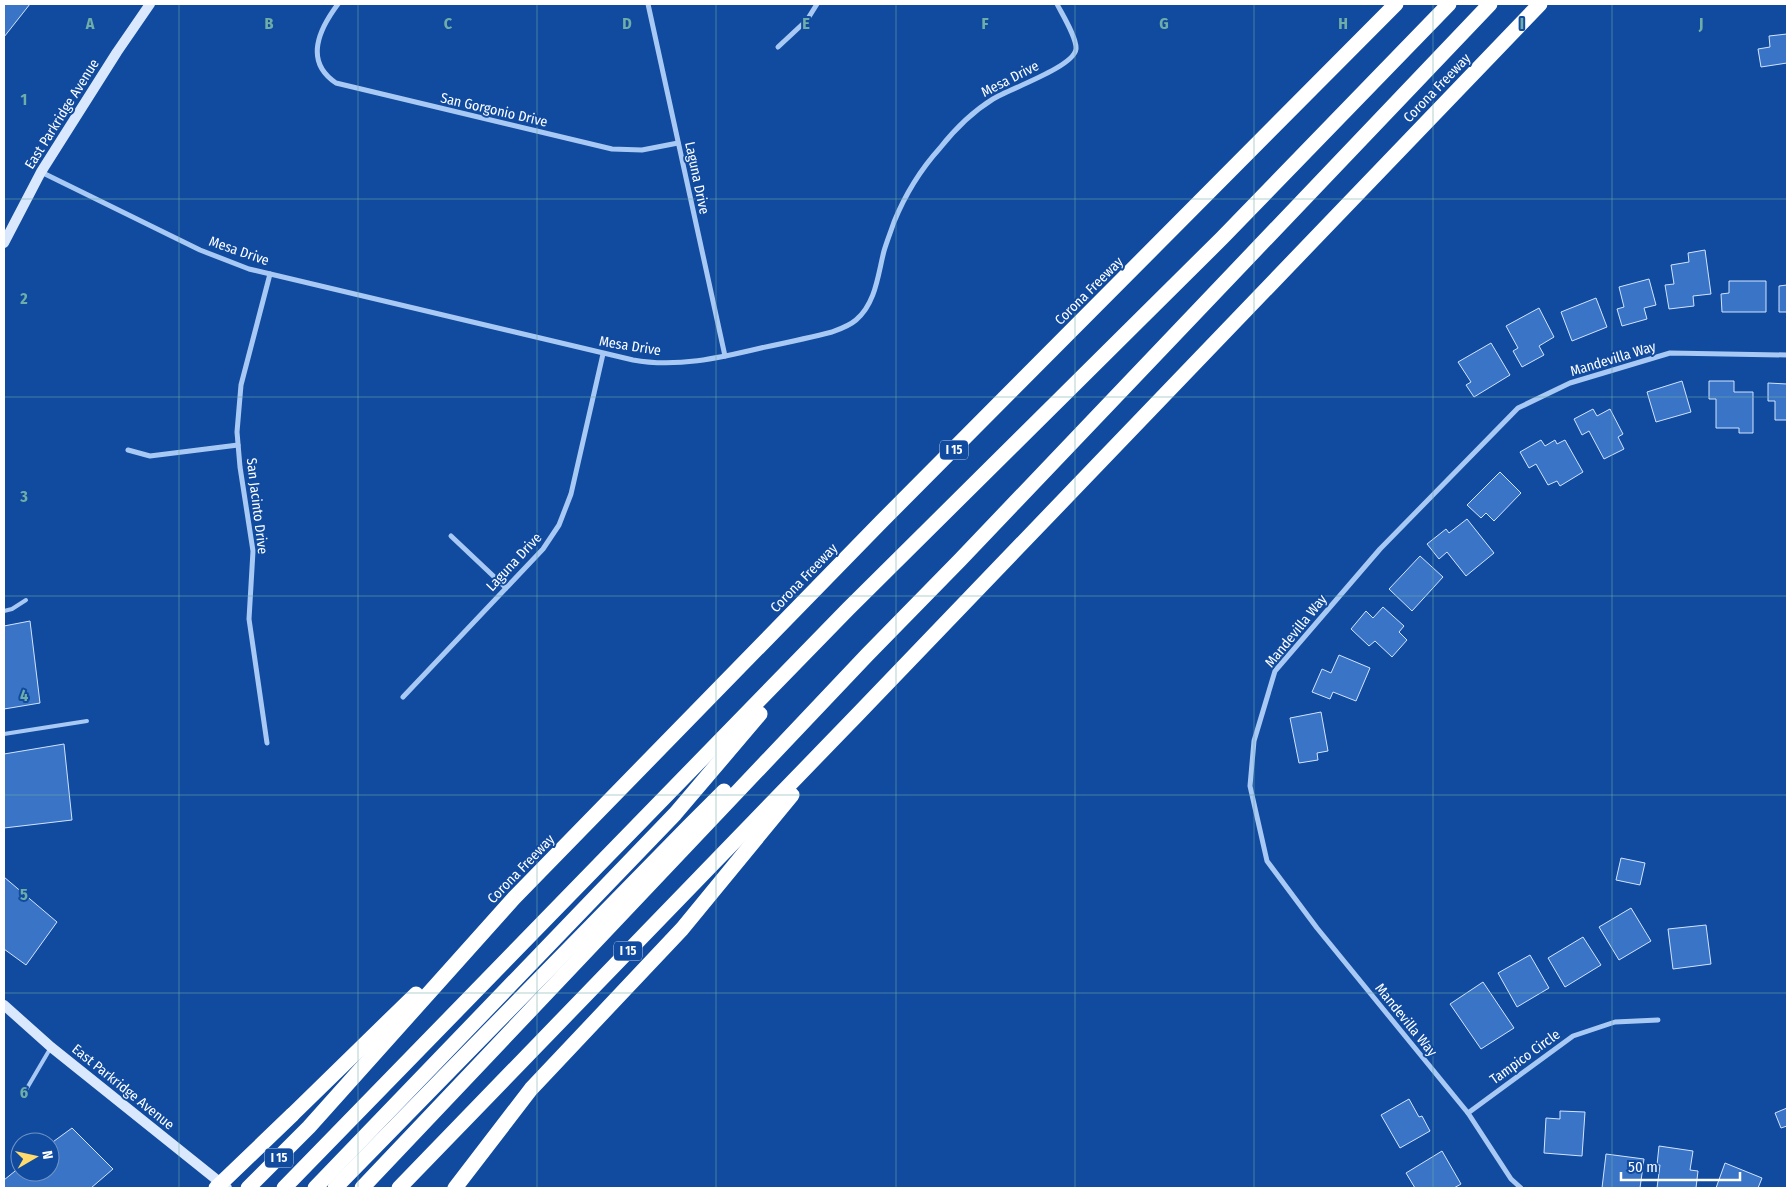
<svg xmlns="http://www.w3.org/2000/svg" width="1791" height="1192" viewBox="0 0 1791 1192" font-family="'Fira Sans Condensed',sans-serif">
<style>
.building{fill:#3a74c6;stroke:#d1e4fe}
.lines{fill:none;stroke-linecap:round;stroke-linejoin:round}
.service{stroke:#a9c9f5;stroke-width:4}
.minor{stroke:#a9c9f5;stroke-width:5}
.secondary{stroke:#d9e8fd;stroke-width:10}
.motorway{stroke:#fff;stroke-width:15}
.motorway-bridge{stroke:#fff;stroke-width:15}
.grid{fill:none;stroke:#6fada8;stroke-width:1;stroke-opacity:0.55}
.labels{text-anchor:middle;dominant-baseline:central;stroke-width:4;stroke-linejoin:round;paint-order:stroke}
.shield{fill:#114b9f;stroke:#b8c9e2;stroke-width:1}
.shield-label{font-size:12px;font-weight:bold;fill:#fff}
.street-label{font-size:14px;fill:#fff;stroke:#114b9f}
.grid-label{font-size:16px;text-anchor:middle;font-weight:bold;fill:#6fada8;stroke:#114b9f;stroke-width:4;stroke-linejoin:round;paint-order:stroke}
</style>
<rect width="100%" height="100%" fill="#114b9f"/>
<g class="building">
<polygon points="4,4 30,4 4,37"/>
<polygon points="1787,34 1787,63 1761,67 1758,49 1770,47 1769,36"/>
<polygon points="1705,250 1711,294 1693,296 1694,306 1669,309 1665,285 1674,284 1671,265 1689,262 1688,253"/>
<polygon points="1787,269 1787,312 1779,312 1779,286 1787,285"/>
<polygon points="1649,279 1656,305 1644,308 1647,319 1622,326 1617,309 1624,307 1619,287"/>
<polygon points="1729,281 1766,281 1766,312 1722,312 1721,294 1729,293"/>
<polygon points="1596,298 1607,327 1572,341 1561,312"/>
<polygon points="1539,308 1554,337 1539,346 1544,355 1522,367 1513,351 1518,348 1506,326"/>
<polygon points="1491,343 1510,375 1474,397 1466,385 1471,382 1458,362"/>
<polygon points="1682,381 1691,412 1656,422 1647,392"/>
<polygon points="1709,381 1734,381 1734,392 1753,392 1753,433 1739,433 1739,428 1716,428 1716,399 1709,399"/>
<polygon points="1768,383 1787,384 1787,420 1775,420 1775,401 1768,401"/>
<polygon points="1593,409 1597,416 1610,409 1623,434 1618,437 1624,449 1604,459 1589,431 1582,435 1574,419"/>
<polygon points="1541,440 1545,446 1555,440 1557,444 1565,440 1583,472 1560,486 1557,481 1548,485 1536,464 1529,468 1520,452"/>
<polygon points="1500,472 1521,493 1494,521 1486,513 1481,518 1467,505"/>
<polygon points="1467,519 1494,553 1466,576 1447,552 1439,559 1427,544 1446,529 1449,533"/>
<polygon points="1420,556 1443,577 1412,611 1389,589"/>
<polygon points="1383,607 1404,626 1399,632 1407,640 1392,657 1375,641 1369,646 1351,629 1366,611 1373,618"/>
<polygon points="30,621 40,703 4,709 4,626"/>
<polygon points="1339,655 1370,668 1356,701 1333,692 1330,699 1312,692 1322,669 1331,673"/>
<polygon points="1321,712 1328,751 1317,753 1318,760 1299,763 1290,718"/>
<polygon points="64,744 72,820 4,828 4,754"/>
<polygon points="1621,858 1645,863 1640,885 1616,880"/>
<polygon points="4,877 57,922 26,965 4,949"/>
<polygon points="1631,908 1651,941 1619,960 1599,927"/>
<polygon points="1706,925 1711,964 1673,969 1668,929"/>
<polygon points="1583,937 1601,965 1565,987 1548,958"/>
<polygon points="1530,955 1549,988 1517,1007 1498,973"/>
<polygon points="1483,982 1514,1028 1481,1049 1450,1004"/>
<polygon points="1409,1099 1419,1117 1422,1116 1430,1131 1400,1148 1381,1115"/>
<polygon points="1787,1108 1787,1126 1781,1128 1775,1113"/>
<polygon points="1560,1111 1585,1112 1582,1156 1544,1153 1546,1118 1560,1119"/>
<polygon points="72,1128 113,1169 91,1188 4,1188 4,1180 20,1167 20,1172 50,1172 50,1144"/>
<polygon points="1659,1146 1693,1151 1690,1170 1698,1171 1696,1188 1657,1188 1660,1165 1657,1165"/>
<polygon points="1442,1151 1461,1184 1454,1188 1415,1188 1406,1173"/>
<polygon points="1606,1154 1644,1159 1640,1188 1602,1188"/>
<polygon points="1725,1163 1762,1178 1758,1188 1716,1188"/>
</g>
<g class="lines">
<g class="service">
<polyline points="4,611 12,609 26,600"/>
<polyline points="4,734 87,721"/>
<polyline points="23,1095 50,1049"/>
</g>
<g class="minor">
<path d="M338,4C320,28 303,61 336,83L612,149L642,150L678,143"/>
<polyline points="648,4 725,356"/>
<polyline points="778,47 807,20 817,4"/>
<path d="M41,172L200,250L249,269L633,360C676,368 719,358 761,348C785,343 809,338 832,332C840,329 849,326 856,320C876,303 878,274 884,251C887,241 891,231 894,222C905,195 921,169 940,148C955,129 972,112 993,99C1009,89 1074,67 1076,49C1077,38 1062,14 1057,4"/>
<polyline points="128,450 150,456 238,445"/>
<polyline points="451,536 506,588"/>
<polyline points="403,697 543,549 559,525 571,494 603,354"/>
<polyline points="267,743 249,619 253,551 240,467 237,432 241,385 270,274"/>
<polyline points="1468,1113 1573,1036 1615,1022 1658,1020"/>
<polyline points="1521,1188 1511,1179 1468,1113 1317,928 1267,861 1250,786 1254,741 1275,671 1380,549 1518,408 1570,383 1670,353 1787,355"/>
</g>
<g class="secondary">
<polyline points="4,243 41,172 117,52 150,4"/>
<polyline points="4,1005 51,1047 227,1188"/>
</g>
<g class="motorway">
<polyline points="292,1115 416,994"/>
<polyline points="248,1188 309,1127 514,898 881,522 1396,4"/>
<polyline points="284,1188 848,609 1222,238 1449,4"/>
<polyline points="315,1188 675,814 760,714"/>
<polyline points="335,1188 688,827 724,791"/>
<polyline points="362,1188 867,655 960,560 1490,4"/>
<polyline points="399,1188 858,714 1540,4"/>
<polyline points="455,1188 531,1089 682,929 792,795"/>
</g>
<polyline class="motorway-bridge" points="216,1188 292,1115"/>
</g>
<path class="grid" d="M179,4V1188M358,4V1188M537,4V1188M716,4V1188M896,4V1188M1075,4V1188M1254,4V1188M1433,4V1188M1612,4V1188M4,199H1787M4,397H1787M4,596H1787M4,795H1787M4,993H1787"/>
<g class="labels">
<g class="shield">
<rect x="940" y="440.5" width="28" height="19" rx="4"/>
<rect x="614" y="941.5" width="28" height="19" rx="4"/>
<rect x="265" y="1148.5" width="28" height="19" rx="4"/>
</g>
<g class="shield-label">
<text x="954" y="450">I 15</text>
<text x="628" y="951">I 15</text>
<text x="279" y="1158">I 15</text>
</g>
<g class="street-label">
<text transform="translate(1010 79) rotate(-27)">Mesa Drive</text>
<text transform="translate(1437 88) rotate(-46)">Corona Freeway</text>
<text transform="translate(494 110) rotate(13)">San Gorgonio Drive</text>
<text transform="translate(62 114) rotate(-58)">East Parkridge Avenue</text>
<text transform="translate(697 178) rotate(78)">Laguna Drive</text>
<text transform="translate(239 251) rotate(19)">Mesa Drive</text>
<text transform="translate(1089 291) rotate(-45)">Corona Freeway</text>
<text transform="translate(630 346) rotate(9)">Mesa Drive</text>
<text transform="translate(1613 359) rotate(-17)">Mandevilla Way</text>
<text transform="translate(257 506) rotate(83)">San Jacinto Drive</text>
<text transform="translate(514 562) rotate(-47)">Laguna Drive</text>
<text transform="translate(804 578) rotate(-46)">Corona Freeway</text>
<text transform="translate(1296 631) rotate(-51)">Mandevilla Way</text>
<text transform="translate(521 869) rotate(-46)">Corona Freeway</text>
<text transform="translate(1406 1020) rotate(51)">Mandevilla Way</text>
<text transform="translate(1525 1057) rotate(-36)">Tampico Circle</text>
<text transform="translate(123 1087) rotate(39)">East Parkridge Avenue</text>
</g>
</g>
<g class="grid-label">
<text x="90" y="29">A</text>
<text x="269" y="29">B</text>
<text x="448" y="29">C</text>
<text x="627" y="29">D</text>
<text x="806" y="29">E</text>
<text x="985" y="29">F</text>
<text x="1164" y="29">G</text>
<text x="1343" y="29">H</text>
<text x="1522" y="29">I</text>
<text x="1701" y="29">J</text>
<text x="24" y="105">1</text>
<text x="24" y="304">2</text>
<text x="24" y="502">3</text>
<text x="24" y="701">4</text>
<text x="24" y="900">5</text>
<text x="24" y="1098">6</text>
</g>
<rect width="1791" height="1192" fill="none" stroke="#ffffff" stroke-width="10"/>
<g transform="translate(35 1157) rotate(81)"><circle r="24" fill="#114b9f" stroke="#7093c5"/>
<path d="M0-4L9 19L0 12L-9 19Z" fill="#ffda6c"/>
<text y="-8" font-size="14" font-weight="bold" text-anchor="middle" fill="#ffffff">N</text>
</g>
<path d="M1621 1172v8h119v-8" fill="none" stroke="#ffffff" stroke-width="2.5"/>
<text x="1628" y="1172" font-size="15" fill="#ffffff" stroke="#114b9f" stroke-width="4" paint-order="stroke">50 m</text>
</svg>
